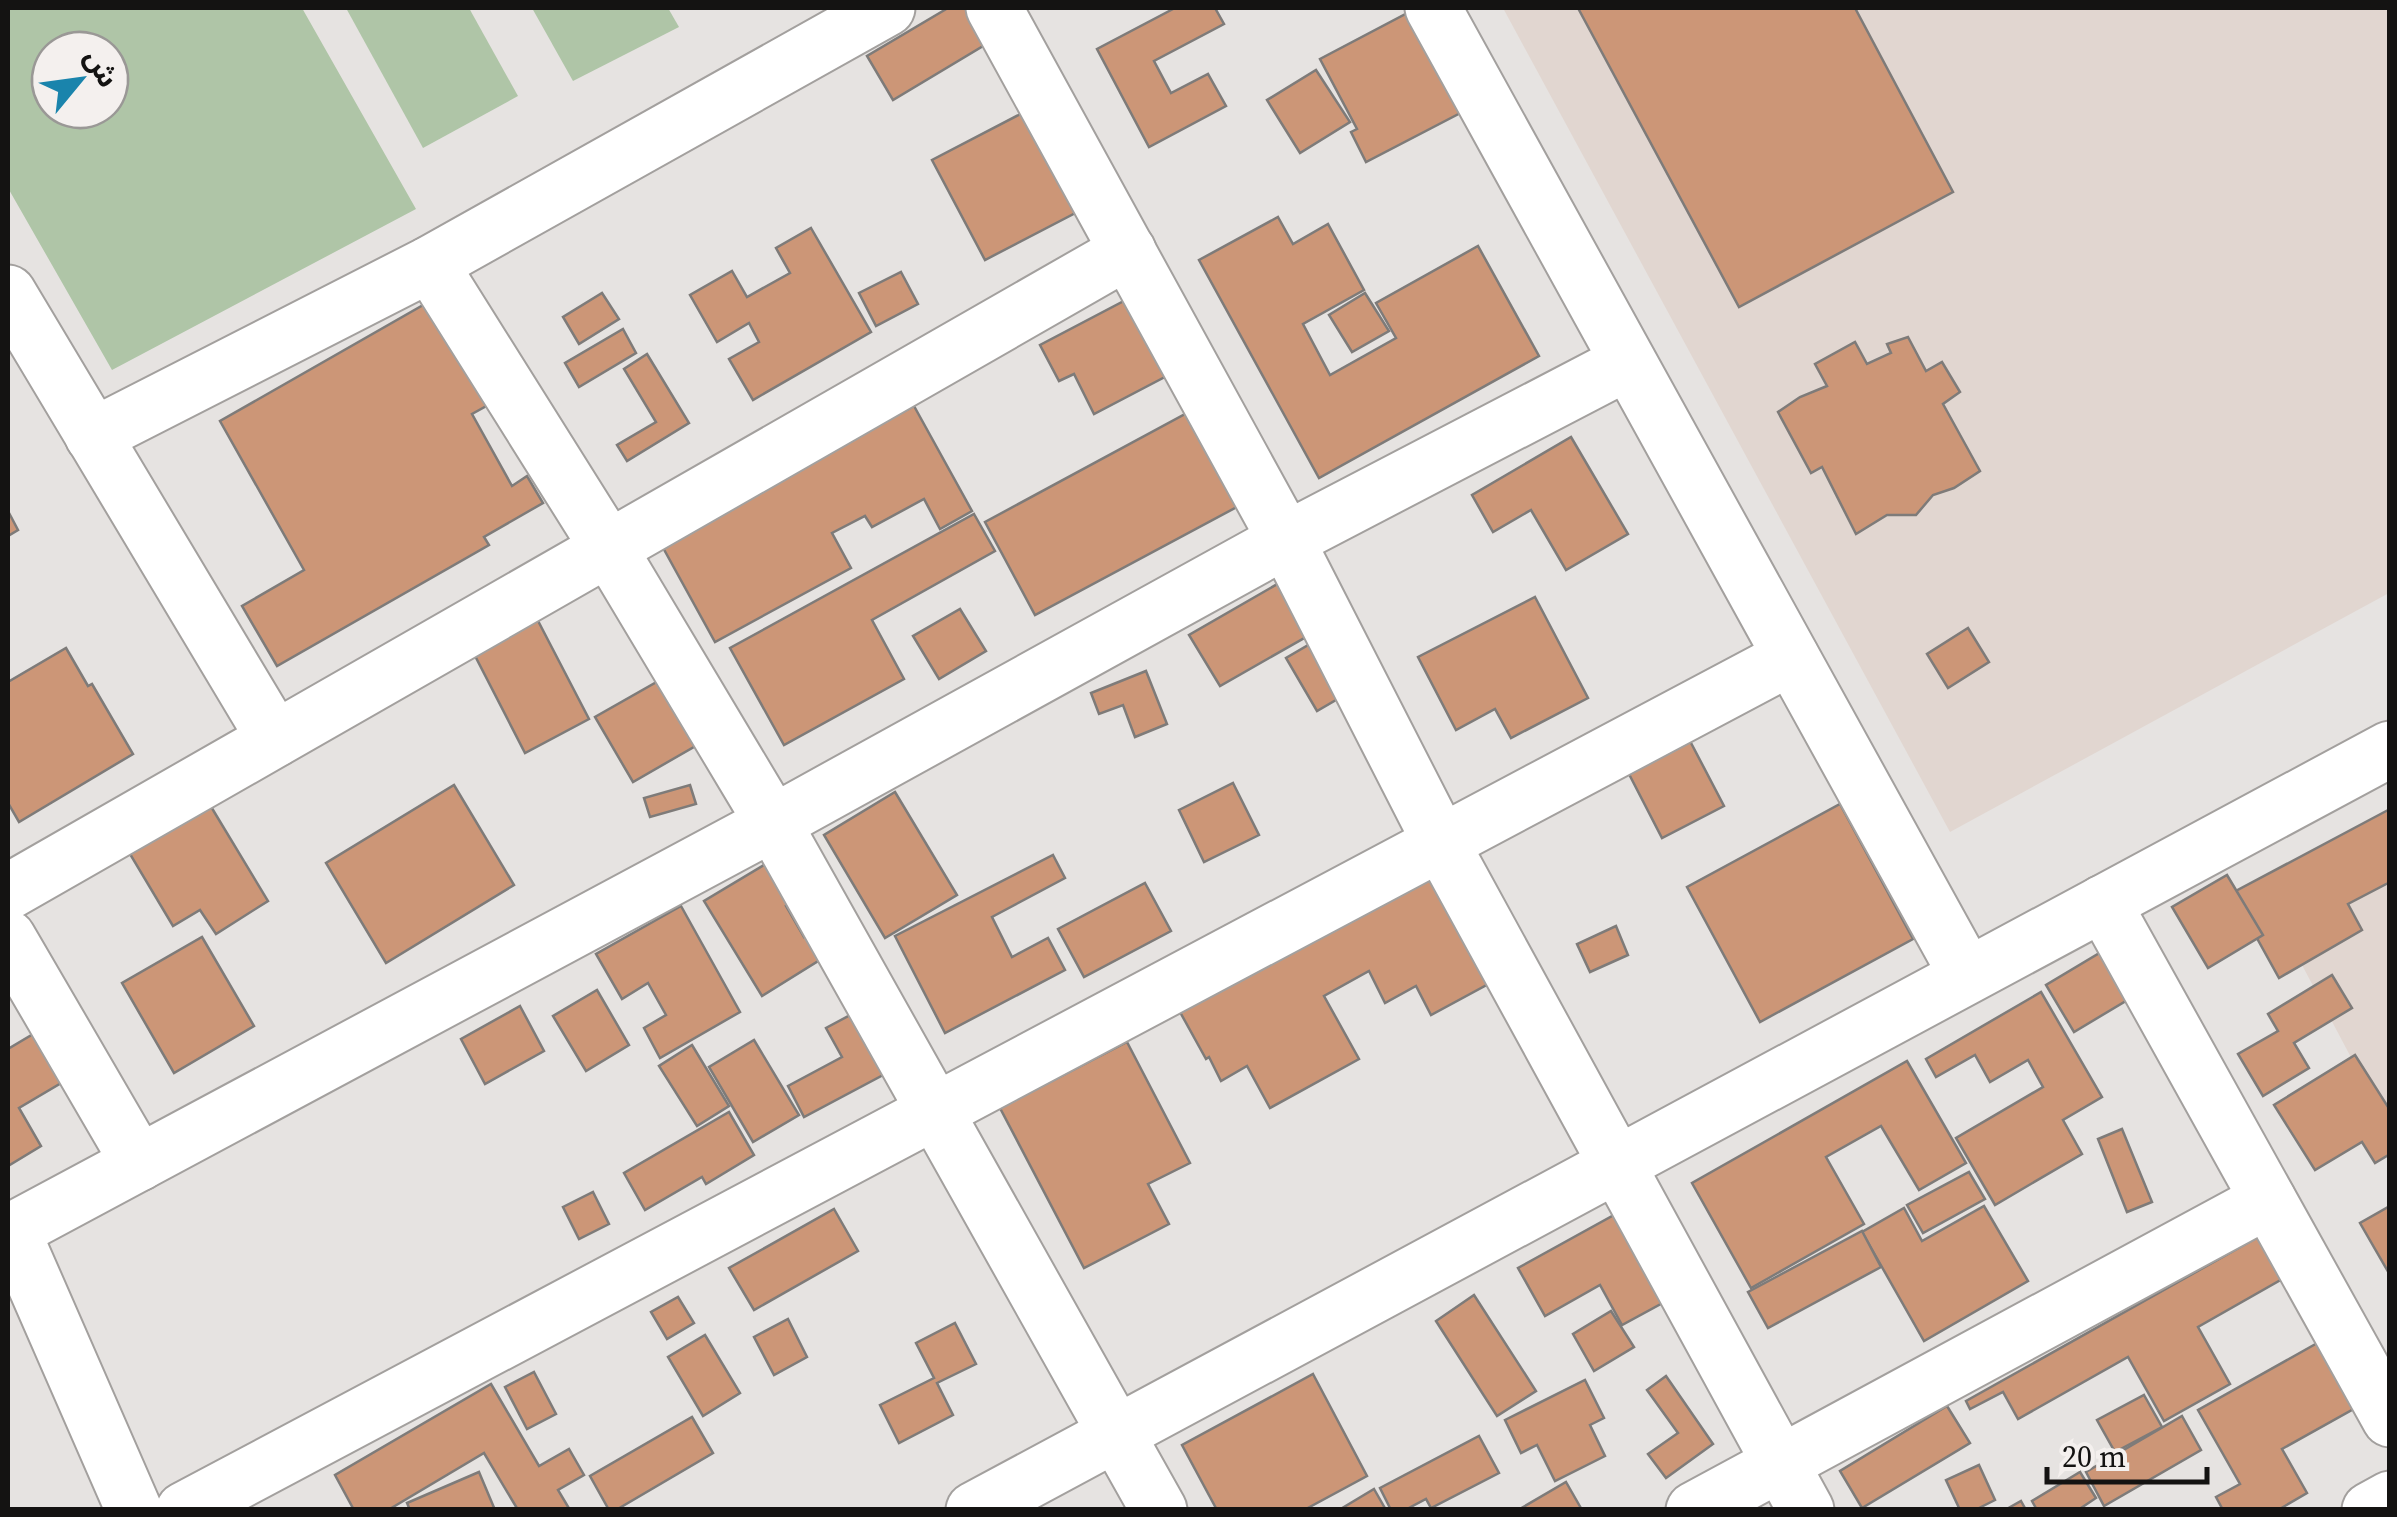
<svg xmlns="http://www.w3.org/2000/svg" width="2397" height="1517" viewBox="0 0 2397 1517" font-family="'Source Serif 4','Noto Sans Arabic',serif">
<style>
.built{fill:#e1d6d0}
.green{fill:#afc5a7;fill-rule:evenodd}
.building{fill:#cc9677;stroke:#7e7b79;stroke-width:2.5}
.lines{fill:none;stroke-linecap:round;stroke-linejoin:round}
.minor-casing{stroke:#a3a09e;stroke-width:59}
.minor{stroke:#fff;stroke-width:55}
</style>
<rect width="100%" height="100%" fill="#e6e3e1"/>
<g class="built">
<polygon points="1503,8 2389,8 2389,593 1950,832"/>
<polygon points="2389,809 2389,1129 2302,965 2232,893"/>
</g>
<g class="green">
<path d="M8,8H302L416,209L112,370L8,188ZM50,50H110V110H50Z"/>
<polygon points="346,8 469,8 518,96 423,148"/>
<polygon points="532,8 668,8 679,27 573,81"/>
</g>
<g class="building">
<polygon points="948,8 1001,8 1013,28 893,100 867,56"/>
<polygon points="1175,8 1215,8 1224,24 1154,61 1171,93 1208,74 1226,106 1149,147 1097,49"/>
<polygon points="1417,8 1470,108 1366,162 1351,132 1357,129 1320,59"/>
<polygon points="1578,8 1855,8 1953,192 1739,307"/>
<polygon points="1316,70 1350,122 1300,153 1267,100"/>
<polygon points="1057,95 1110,195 985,260 932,160"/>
<polygon points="1278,217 1293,244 1328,224 1364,290 1303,324 1330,375 1396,338 1376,303 1478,246 1539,356 1319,478 1199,260"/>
<polygon points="811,228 871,332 753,400 729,359 759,342 749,323 717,342 690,295 732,271 747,297 790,273 776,248"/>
<polygon points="901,272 918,304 876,326 859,293"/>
<polygon points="1143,291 1182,368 1094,414 1074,374 1059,381 1040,345"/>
<polygon points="602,293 619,319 579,344 563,317"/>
<polygon points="1365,293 1389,331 1352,352 1329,315"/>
<polygon points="432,300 490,404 472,414 512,486 527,476 543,503 484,537 489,545 277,666 242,606 304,570 220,421"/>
<polygon points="623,329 636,353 579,387 565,363"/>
<polygon points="1908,337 1926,371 1942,362 1960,392 1943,404 1980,471 1954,488 1933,495 1916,515 1887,515 1856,534 1822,467 1811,473 1778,412 1800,397 1827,386 1815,364 1855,342 1867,364 1891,353 1887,344"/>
<polygon points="647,354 689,423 627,461 617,445 656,422 624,369"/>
<polygon points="1213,399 1263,493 1035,615 985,522"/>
<polygon points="914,406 972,511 940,529 924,499 872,527 865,516 832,533 851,568 715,642 661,544"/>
<polygon points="1571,437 1628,534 1566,570 1531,510 1493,532 1472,495"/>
<polygon points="8,511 18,530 8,536"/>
<polygon points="974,514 995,551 872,620 904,679 784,745 730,648"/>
<polygon points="1312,564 1343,616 1220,686 1189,635"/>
<polygon points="1535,597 1588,698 1511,738 1495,709 1456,730 1418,657"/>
<polygon points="960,609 986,651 939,679 913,636"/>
<polygon points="535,615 589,719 525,753 471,648"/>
<polygon points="1968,628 1989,662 1948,688 1927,654"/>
<polygon points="1334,630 1365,683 1317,711 1286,658"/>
<polygon points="66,648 88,686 92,684 133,754 19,822 8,803 8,682"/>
<polygon points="1146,671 1167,724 1135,737 1123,705 1099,714 1091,693"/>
<polygon points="669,675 706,740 633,782 595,717"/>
<polygon points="1690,741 1724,806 1662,838 1629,774"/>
<polygon points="1233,783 1259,835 1204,862 1179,810"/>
<polygon points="454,785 514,885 386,963 326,863"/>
<polygon points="690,785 696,804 650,817 644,798"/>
<polygon points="895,792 957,895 885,938 824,835"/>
<polygon points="207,800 268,901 216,934 200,910 173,926 127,849"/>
<polygon points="1840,804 1913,939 1760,1022 1687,887"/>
<polygon points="2390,809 2390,882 2348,904 2362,930 2279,978 2232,893"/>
<polygon points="789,850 813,890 786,906 804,937 825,925 839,948 762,996 704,901"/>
<polygon points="1053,855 1065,878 992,917 1012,957 1048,938 1065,970 945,1033 895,936"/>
<polygon points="1459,860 1518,968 1431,1015 1416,986 1385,1003 1369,971 1324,996 1359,1059 1270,1108 1247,1066 1221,1081 1209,1057 1206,1059 1180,1012"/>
<polygon points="2227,875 2263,935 2208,968 2172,907"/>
<polygon points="1145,883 1171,931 1084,977 1058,929"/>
<polygon points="681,906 740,1012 660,1058 644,1028 666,1015 648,983 622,999 596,954"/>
<polygon points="1616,926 1628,955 1590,972 1577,944"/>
<polygon points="2143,927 2171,974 2074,1032 2046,985"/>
<polygon points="202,937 254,1026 174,1073 122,983"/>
<polygon points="2332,975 2352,1008 2294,1043 2309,1068 2263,1096 2238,1054 2278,1031 2268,1014"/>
<polygon points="597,990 629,1045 586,1071 553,1016"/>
<polygon points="2041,992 2102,1097 2063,1120 2082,1154 1995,1205 1956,1138 2043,1087 2028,1060 1990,1082 1975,1055 1936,1077 1926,1059"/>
<polygon points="520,1006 544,1051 485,1084 461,1039"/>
<polygon points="867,1006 900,1066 804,1117 788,1086 842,1057 826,1028"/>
<polygon points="45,1027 73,1076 19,1108 41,1146 8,1166 8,1049"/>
<polygon points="754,1040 799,1115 753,1142 709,1067"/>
<polygon points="1127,1042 1190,1163 1148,1184 1169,1224 1084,1268 1000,1108"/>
<polygon points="692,1045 729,1106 697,1126 659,1066"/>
<polygon points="2355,1055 2390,1110 2390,1154 2375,1163 2362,1142 2315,1170 2274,1105"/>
<polygon points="1907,1061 1966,1163 1919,1190 1881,1126 1826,1157 1864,1224 1751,1288 1692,1183"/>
<polygon points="729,1112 754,1155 706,1184 702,1177 645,1210 624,1173"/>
<polygon points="2122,1129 2152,1202 2127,1212 2098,1139"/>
<polygon points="1969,1172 1985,1199 1923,1233 1907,1205"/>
<polygon points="593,1192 609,1224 579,1239 563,1207"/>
<polygon points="1643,1199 1692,1287 1622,1325 1600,1285 1545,1316 1518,1268"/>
<polygon points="1984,1206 2028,1281 1924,1341 1862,1232 1904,1208 1922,1241"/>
<polygon points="2390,1206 2390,1275 2360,1223"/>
<polygon points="834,1209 858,1251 754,1310 729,1268"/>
<polygon points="1862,1231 1881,1267 1768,1328 1748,1292"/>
<polygon points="2260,1236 2284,1278 2198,1327 2230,1384 2164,1421 2128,1357 2018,1419 2003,1392 1970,1409 1966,1401"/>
<polygon points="1474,1295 1536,1391 1497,1416 1436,1321"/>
<polygon points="678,1297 694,1323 667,1339 651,1312"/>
<polygon points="1611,1311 1634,1347 1594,1371 1573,1334"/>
<polygon points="788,1319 807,1357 774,1375 754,1337"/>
<polygon points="955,1323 976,1364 937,1383 953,1415 899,1443 880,1405 934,1378 916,1343"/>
<polygon points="2346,1327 2384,1392 2282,1449 2307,1493 2278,1510 2223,1510 2216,1497 2240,1484 2198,1410"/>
<polygon points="705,1335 740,1393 703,1416 668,1357"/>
<polygon points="534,1372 556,1414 527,1429 505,1387"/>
<polygon points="1313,1374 1367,1476 1304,1510 1217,1510 1182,1445"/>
<polygon points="1666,1376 1713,1444 1666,1478 1648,1454 1678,1433 1647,1390"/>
<polygon points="1585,1380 1604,1418 1590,1425 1605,1456 1555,1481 1537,1445 1521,1453 1505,1420"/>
<polygon points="491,1384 539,1466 569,1449 584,1475 558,1490 570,1510 518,1510 484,1453 388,1510 354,1510 335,1475"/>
<polygon points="2144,1395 2162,1427 2115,1452 2097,1420"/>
<polygon points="1947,1406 1970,1443 1862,1508 1840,1471"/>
<polygon points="2182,1416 2201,1450 2104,1506 2086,1472"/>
<polygon points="692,1417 713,1453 616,1510 609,1510 590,1476"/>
<polygon points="1479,1436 1499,1473 1431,1508 1426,1499 1405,1510 1391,1510 1380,1488"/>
<polygon points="1979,1465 1995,1500 1975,1510 1960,1510 1946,1480"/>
<polygon points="479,1472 495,1510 410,1510 407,1503"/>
<polygon points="2080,1472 2096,1498 2078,1510 2037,1510 2032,1501"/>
<polygon points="1566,1482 1582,1510 1518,1510"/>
<polygon points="1374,1489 1386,1510 1339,1510"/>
<polygon points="2021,1501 2026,1510 2005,1510"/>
</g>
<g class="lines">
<defs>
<g id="minor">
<polyline points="994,8 1286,540 1441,843 1806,1510"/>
<polyline points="1433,8 1967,975"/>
<polyline points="430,264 609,549 773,823 1159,1510"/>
<polyline points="8,293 275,739"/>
<polyline points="93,436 430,264 887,8"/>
<polyline points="8,892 1128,251"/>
<polyline points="2103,903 2390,1419"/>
<polyline points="8,938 139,1163"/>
<polyline points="12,1231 134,1510"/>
<polyline points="8,1233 773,823 1286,540 1628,362"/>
<polyline points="184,1510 1791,657"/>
<polyline points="974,1510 2390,749"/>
<polyline points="1694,1510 2268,1200"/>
<polyline points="2370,1510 2390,1499"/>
</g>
</defs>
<use href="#minor" class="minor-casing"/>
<use href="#minor" class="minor"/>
</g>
<rect width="2397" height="1517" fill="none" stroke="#141312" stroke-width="20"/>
<g transform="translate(80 80) rotate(61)"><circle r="48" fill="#f4f0ee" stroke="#9a9896" stroke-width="2.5"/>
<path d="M0-8L18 38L0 25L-18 38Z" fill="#1a84ac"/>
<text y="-15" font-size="28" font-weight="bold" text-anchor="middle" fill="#141312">ش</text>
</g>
<path d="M2047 1467v15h160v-15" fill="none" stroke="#141312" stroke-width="5"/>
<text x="2062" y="1467" font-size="30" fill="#141312" stroke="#f4f0ee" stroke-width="8" paint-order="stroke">20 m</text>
</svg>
